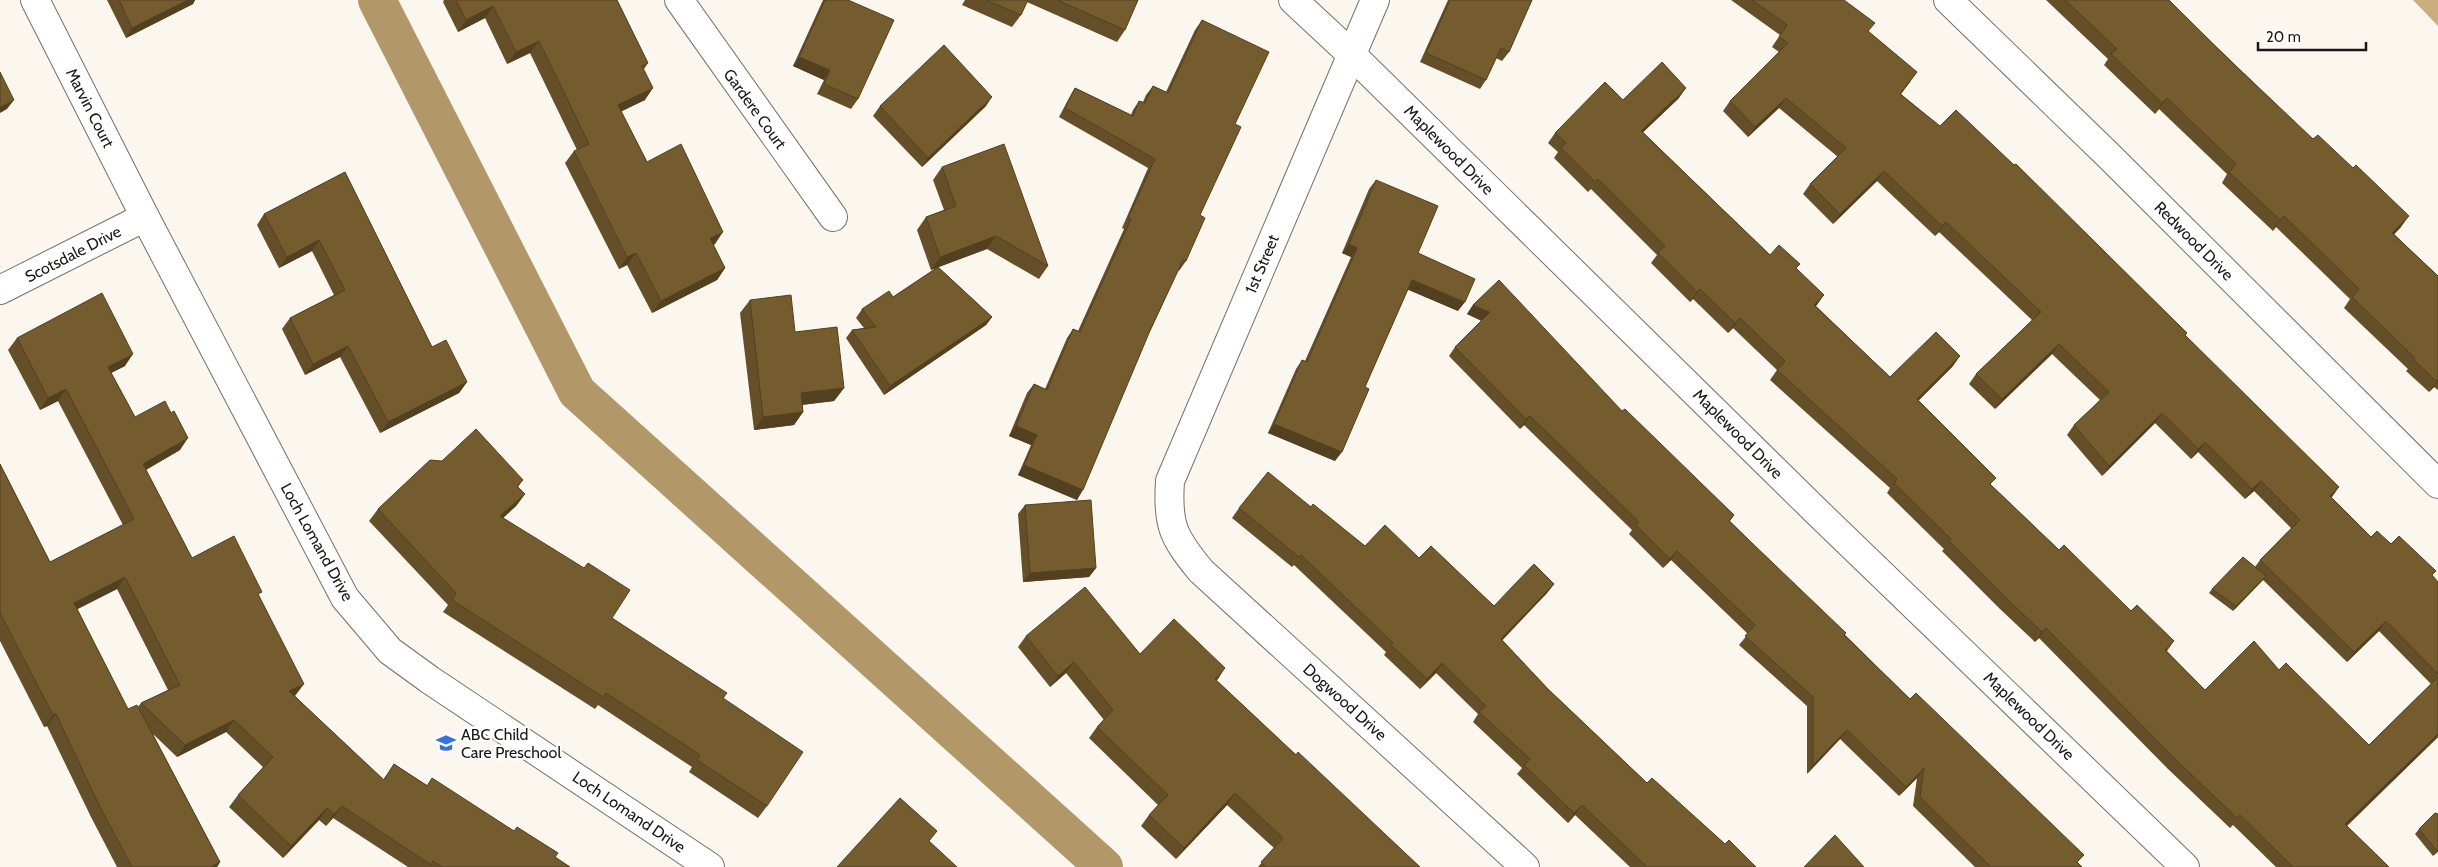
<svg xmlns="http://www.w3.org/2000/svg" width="2438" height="867" viewBox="0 0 2438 867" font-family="Cabin,sans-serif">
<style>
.forest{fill:#caae7f}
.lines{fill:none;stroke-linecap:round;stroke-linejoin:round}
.canal{stroke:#b29768;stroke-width:38}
.street-casing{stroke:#75716a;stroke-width:30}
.secondary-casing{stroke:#75716a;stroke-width:30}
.street{stroke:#fff;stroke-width:28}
.secondary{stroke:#fff;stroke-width:28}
.wall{fill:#654f28;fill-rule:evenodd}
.shaded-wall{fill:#524020}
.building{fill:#755c2e;stroke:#524020}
.labels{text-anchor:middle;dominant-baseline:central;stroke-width:5;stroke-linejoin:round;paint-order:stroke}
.street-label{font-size:16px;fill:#1a1816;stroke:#fff}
.poi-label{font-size:16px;fill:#1a1816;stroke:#fff;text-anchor:start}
</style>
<rect width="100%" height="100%" fill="#fbf6ee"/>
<polygon class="forest" points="2413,0 2438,0 2438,26"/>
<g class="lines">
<polyline class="canal" points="377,0 577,392 1104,867"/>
<defs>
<g id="street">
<polyline points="35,0 145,217 345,598 390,651 430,680 710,867"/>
<polyline points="679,0 833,217"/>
<path d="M1375,0L1170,481C1167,525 1173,537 1201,571L1525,867"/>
<polyline points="1948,0 2109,156 2438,484"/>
<polyline points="0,290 145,217"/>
</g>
<polyline id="secondary" points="1293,0 1351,54 1815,510 2185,867"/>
</defs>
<use href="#street" class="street-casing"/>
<use href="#secondary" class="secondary-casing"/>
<use href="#street" class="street"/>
<use href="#secondary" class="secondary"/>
</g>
<g class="wall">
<polygon points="107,0 195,0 193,4 126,38"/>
<polygon points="444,0 617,0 648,63 644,69 645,100 621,111 647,162 715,244 713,245 725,268 717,280 652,313 627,265 619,269 565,163 574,151 577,150 530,53 507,64 485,18 458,32 443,2"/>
<polygon points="823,0 848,0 858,99 851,109 817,94 824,80 793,66"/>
<polygon points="965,0 1138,0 1125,30 1117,42 1027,2 1021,15 1012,27 962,5"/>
<polygon points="1448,0 1532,0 1509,52 1502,61 1496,58 1486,80 1480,89 1420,62"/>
<polygon points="1731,0 1844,0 1868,32 1910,82 1901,94 2187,333 2185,336 2332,497 2331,498 2371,537 2391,544 2432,576 2438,582 2438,737 2347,826 2389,867 2276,867 2233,825 2230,828 2168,769 2039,638 2035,642 2000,609 1942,551 1944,549 1887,493 1890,488 1770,380 1777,370 1733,328 1728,333 1693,299 1690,302 1651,263 1657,255 1591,189 1588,192 1554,158 1558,152 1548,143 1555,133 1623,100 1679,98 1643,132 1770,255 1796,269 1816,306 1890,377 1953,366 1918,401 1991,485 2059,550 2131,611 2174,641 2167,651 2205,690 2279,670 2369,745 2431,684 2379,631 2347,662 2263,580 2233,611 2209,593 2212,589 2255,567 2260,560 2291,528 2254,491 2245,499 2198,452 2191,459 2155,423 2102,476 2067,435 2074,425 2100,400 2052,354 1995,409 1969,384 1976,374 2032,320 1939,232 1935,236 1877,181 1833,224 1803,194 1810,184 1838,157 1779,108 1748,137 1723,111 1730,101 1779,52 1772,47 1780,35"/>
<polygon points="2046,0 2169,0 2401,227 2394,234 2438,276 2438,390 2434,387 2429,392 2406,371 2408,369 2344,308 2350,299 2276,227 2273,231 2222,183 2227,174 2159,109 2155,114 2104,65 2108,59"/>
<polygon points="1202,20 1235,124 1200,215 1186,261 1179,271 1178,270 1149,333 1077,500 1018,475 1031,445 1009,436 1027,393 1034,384 1045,389 1067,338 1073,329 1078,331 1124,229 1122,228 1148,168 1059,117 1069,98 1075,88 1131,115 1133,110 1139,101 1143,102 1146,95 1153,86 1166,92 1195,30"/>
<polygon points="880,106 986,106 922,167 873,116"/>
<polygon points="942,167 1048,266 1039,279 987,249 938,267 992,317 986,325 884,395 846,338 852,330 864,328 856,318 862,309 893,297 938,267 931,270 917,230 926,217 944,210 933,180"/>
<polygon points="345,172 432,347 467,382 459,393 380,433 340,357 305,375 282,329 290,318 334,295 312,251 279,268 257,225 264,214"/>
<polygon points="1376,180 1418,253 1458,311 1408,289 1365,387 1335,461 1268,433 1296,369 1302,360 1305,361 1351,257 1342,253 1369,189"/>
<polygon points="750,300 795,332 844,388 834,401 802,405 803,412 794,425 754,430 740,313"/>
<polygon points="1473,305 1622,411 1734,515 1730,521 1910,699 2082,867 1975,867 1913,806 1917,778 1899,796 1840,739 1807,774 1807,706 1739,645 1748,634 1671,560 1663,568 1629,534 1632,530 1524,425 1520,429 1449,356 1455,347 1482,321 1467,314"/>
<path d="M17,338L125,366L111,373L135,417L180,450L146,470L192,558L259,596L295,696L383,780L394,764L427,785L555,857L570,867H408L333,818L326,826L319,820L283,858L229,807L238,795L263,767L226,732L177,757L153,734L220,862L217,867H117L91,817L47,726L44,727L0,641V464L50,562L123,525L58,401L40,410L8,350ZM117,589L168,690L141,703L138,707L128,709L77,609Z"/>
<polygon points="523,480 518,487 525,494 516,506 503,518 612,618 723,698 767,806 758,818 689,772 692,767 598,705 595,709 443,612 448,605 369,521 378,509"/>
<polygon points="1025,505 1096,568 1089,577 1023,582 1018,514"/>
<polygon points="1311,507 1365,546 1419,558 1494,606 1554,584 1547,593 1502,640 1548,689 1647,783 1725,844 1756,867 1630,867 1575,815 1568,823 1517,774 1522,768 1473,722 1478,714 1436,673 1420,689 1384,655 1386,652 1294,565 1292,567 1232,518 1239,508"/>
<polygon points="1026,636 1140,654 1216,680 1296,755 1420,867 1258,867 1274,848 1227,805 1176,859 1141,826 1149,815 1158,805 1089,738 1097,727 1104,720 1066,673 1050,687 1018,647"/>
<polygon points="2438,814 2438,852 2433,856 2415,834 2419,829"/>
</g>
<g class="shaded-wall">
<polygon points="188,0 195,0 193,4 126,38 132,28"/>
<polygon points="493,6 485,18 458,32 466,20"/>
<polygon points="539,41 530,53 507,64 516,52"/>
<polygon points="799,57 830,70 824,80 793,66"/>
<polygon points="1917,72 1910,82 1893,104 1900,94"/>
<polygon points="653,88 645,100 610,117 618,105"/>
<polygon points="1686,88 1679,98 1634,141 1641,131"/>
<polygon points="992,97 986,106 922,167 928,158"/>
<polygon points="1786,98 1779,108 1748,137 1755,127"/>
<polygon points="2167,98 2159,109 2155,114 2162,103"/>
<polygon points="14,100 7,109 0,113 0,107"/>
<polygon points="1884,171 1877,181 1833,224 1840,214"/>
<polygon points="2284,216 2276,227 2273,231 2280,220"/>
<polygon points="2409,216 2401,227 2385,244 2392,233"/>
<polygon points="1946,222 1939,232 1935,236 1942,226"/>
<polygon points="723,232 715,244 701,251 710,238"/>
<polygon points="996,236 987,249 931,270 940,257"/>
<polygon points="319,240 312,251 279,268 287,257"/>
<polygon points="1349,244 1357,248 1351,257 1342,253"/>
<polygon points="636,253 627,265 619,269 627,257"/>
<polygon points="725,268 717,280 652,313 661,301"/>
<polygon points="1412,280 1465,302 1458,311 1406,289"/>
<polygon points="1700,289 1693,299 1690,302 1697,292"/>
<polygon points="1824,295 1817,305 1807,315 1814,305"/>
<polygon points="1473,305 1490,312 1484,322 1467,314"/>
<polygon points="992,317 986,325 884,395 890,386"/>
<polygon points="1740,318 1733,328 1728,333 1735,323"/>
<polygon points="2059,344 2052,354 1995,409 2002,399"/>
<polygon points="348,346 340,357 305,375 313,364"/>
<polygon points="133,354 125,366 99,379 108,367"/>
<polygon points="1960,356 1953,366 1910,409 1917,399"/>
<polygon points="2438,379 2438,381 2434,387 2429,392"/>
<polygon points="467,382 459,393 380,433 388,422"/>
<polygon points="844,388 834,401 791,406 801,393"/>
<polygon points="66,389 58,401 40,410 48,398"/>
<polygon points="803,412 794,425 754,430 763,417"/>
<polygon points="2162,413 2155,423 2102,476 2109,466"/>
<polygon points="1530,416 1524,425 1520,429 1526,419"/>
<polygon points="1274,424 1342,452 1335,461 1268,433"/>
<polygon points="1016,426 1037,435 1031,445 1009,436"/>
<polygon points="188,438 180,450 135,476 143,464"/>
<polygon points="2205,442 2198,452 2191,459 2198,449"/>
<polygon points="1024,465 1083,490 1077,500 1018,475"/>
<polygon points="2261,481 2254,491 2245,499 2252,489"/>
<polygon points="2339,487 2332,497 2323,506 2330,496"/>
<polygon points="525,494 516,506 492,528 500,516"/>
<polygon points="1677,551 1671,560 1663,568 1670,559"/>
<polygon points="1096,568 1089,577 1023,582 1030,573"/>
<polygon points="2266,576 2262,581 2233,611 2236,606"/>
<polygon points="125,577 117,589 66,615 74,603"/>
<polygon points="1554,584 1547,593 1494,649 1501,639"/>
<polygon points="2386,621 2379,631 2347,662 2354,652"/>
<polygon points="2046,628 2039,638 2035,642 2042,632"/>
<polygon points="1074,662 1066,673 1050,687 1058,676"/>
<polygon points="1442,663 1436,673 1420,689 1427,679"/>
<polygon points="1225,668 1218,679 1207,690 1215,679"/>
<polygon points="304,684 295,696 281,703 289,691"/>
<polygon points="56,714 47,726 44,727 53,715"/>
<polygon points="234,720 226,732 177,757 185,745"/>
<polygon points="1847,730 1840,739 1807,774 1813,765"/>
<polygon points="2438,734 2438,737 2338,834 2345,824"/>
<polygon points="1924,768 1917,778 1899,796 1906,787"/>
<polygon points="1235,793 1227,805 1176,859 1184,848"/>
<polygon points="1582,805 1575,815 1568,823 1574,813"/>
<polygon points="342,806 333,818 326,826 334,814"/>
<polygon points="327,808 319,820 283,858 291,846"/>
<polygon points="220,862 217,867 210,867"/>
</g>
<g class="building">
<polygon points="119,0 188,0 132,28"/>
<polygon points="456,0 617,0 648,63 642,66 653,88 618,105 647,162 681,144 723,232 710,238 725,268 661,301 636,253 627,257 574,151 589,144 539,41 516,52 493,6 466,20"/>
<polygon points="825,0 848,0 894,20 858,99 824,84 830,70 799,57"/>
<polygon points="986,0 1028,0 1021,15"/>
<polygon points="1057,0 1138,0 1125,30"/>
<polygon points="1450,0 1532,0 1509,52 1501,48 1486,80 1426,53"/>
<polygon points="1752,0 1844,0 1875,23 1868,31 1917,72 1900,94 1940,126 1956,110 2014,165 2016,164 2187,333 2185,335 2339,487 2330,496 2371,537 2377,531 2391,544 2399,536 2436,571 2432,575 2438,582 2438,674 2386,621 2354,652 2260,560 2300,520 2261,481 2252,489 2205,442 2198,449 2162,413 2109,466 2074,425 2109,392 2059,344 2002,399 1976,374 2041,312 1946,222 1942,226 1884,171 1840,214 1810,184 1846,148 1786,98 1755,127 1730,101 1788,43 1779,37 1787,25"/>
<polygon points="2065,0 2169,0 2218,49 2313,139 2318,135 2353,168 2356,165 2409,216 2392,233 2438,276 2438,379 2436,381 2414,360 2415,358 2352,297 2359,289 2284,216 2280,220 2229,172 2236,164 2167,98 2162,103 2111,54 2117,49"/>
<polygon points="1202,20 1269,52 1235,124 1241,127 1200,215 1205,218 1186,261 1183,260 1149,333 1083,490 1024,465 1037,435 1016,426 1034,384 1047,390 1073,329 1080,332 1131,219 1128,218 1155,159 1065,108 1075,88 1133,116 1139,101 1145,103 1153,86 1168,93"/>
<polygon points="944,45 992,97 928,158 880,106"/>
<polygon points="1662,62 1686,88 1641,131 1770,255 1779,245 1800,264 1796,268 1824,295 1814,305 1890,377 1936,332 1960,356 1917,399 1996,478 1990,484 2059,550 2064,545 2131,611 2137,605 2174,641 2165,650 2205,690 2254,641 2279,670 2286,663 2369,745 2438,677 2438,734 2345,824 2389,867 2293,867 2240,815 2237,818 2175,759 2046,628 2042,632 2007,599 1949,541 1951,539 1894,483 1897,479 1777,370 1785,361 1740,318 1735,323 1700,289 1697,292 1658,253 1665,246 1598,179 1595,182 1561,148 1566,143 1555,133 1605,82 1623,100"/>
<polygon points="0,72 14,100 0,107"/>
<polygon points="1004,144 1048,266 996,236 940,257 926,217 956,206 942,167"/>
<polygon points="345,172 432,347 446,340 467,382 388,422 348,346 313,364 290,318 345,290 319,240 287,257 264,214"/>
<polygon points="1376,180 1438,206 1418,253 1475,279 1465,302 1412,280 1365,387 1369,389 1342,452 1274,424 1302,360 1307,362 1357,248 1349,244"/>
<polygon points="938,267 992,317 890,386 852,330 876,327 862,309 889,291 893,297"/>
<polygon points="1499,280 1622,411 1625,409 1734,515 1729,521 1846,633 1844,635 1910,699 1916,693 2084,855 2077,862 2082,867 1991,867 1920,797 1924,768 1906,787 1847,730 1813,765 1813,697 1745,636 1755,625 1677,551 1670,559 1636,525 1639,522 1530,416 1526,419 1455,347 1490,312 1473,305"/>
<polygon points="102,293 133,354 108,367 135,417 165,401 171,413 174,411 188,438 143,464 192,558 234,536 262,592 258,594 304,684 289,691 384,780 394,764 427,786 432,778 514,831 517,827 558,853 555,857 570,867 442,867 433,861 431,865 342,806 334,814 327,808 291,846 238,795 273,757 234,720 185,745 141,703 180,685 125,577 74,603 128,709 137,705 220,862 210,867 132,867 99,805 56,714 53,715 0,613 0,464 50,562 134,519 66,389 48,398 17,338"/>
<polygon points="791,295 795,332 837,327 844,388 801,393 803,412 763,417 750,300"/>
<polygon points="476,429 523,480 517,486 525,494 500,516 584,568 588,563 630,590 612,618 727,693 723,698 803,752 767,806 697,760 700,755 606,693 603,697 452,600 456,593 378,509 430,460 442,461"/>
<polygon points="1268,472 1311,507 1313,504 1365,546 1385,525 1419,558 1431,546 1494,606 1534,564 1554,584 1501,639 1548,689 1647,783 1652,778 1725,844 1729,840 1756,867 1647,867 1582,805 1574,813 1524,765 1530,759 1479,712 1486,706 1442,663 1427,679 1391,645 1393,643 1301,555 1299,557 1239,508"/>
<polygon points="1091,500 1096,568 1030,573 1025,505"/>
<polygon points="2243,557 2266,576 2236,606 2212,589"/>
<polygon points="1085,587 1140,654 1174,619 1225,668 1215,679 1296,755 1298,752 1420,867 1266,867 1261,862 1283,838 1235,793 1184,848 1149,815 1168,795 1097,727 1113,710 1074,662 1058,676 1026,636"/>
<polygon points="900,798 937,831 929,841 957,867 837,867"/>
<polygon points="2435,813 2438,814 2438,850 2437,851 2419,829"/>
<polygon points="1835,835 1864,867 1804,867"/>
</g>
<defs>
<symbol id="school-bare" viewBox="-9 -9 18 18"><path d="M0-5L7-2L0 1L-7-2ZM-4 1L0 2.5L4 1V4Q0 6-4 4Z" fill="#3572e0" stroke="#fff" stroke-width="2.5" paint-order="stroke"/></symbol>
</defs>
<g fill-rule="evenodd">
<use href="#school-bare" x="432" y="729" width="28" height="28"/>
</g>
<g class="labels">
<g class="street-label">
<text transform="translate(90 108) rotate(63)">Marvin Court</text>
<text transform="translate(755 109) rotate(54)">Gardere Court</text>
<text transform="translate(1449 150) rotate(45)">Maplewood Drive</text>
<text transform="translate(2194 241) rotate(45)">Redwood Drive</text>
<text transform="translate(73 254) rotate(-27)">Scotsdale Drive</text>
<text transform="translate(1262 264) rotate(-67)">1st Street</text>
<text transform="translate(1738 434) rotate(45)">Maplewood Drive</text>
<text transform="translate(317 542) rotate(61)">Loch Lomand Drive</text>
<text transform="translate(1345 702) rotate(42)">Dogwood Drive</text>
<text transform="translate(2029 716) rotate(44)">Maplewood Drive</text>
<text transform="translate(629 812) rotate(34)">Loch Lomand Drive</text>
</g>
<g class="poi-label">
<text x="461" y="734">ABC Child<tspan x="461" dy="18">Care Preschool</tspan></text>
</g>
</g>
<path d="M2258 42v8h108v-8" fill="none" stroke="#1a1816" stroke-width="2.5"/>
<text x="2266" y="42" font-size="15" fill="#1a1816" stroke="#ffffff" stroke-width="4" paint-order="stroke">20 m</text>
</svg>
